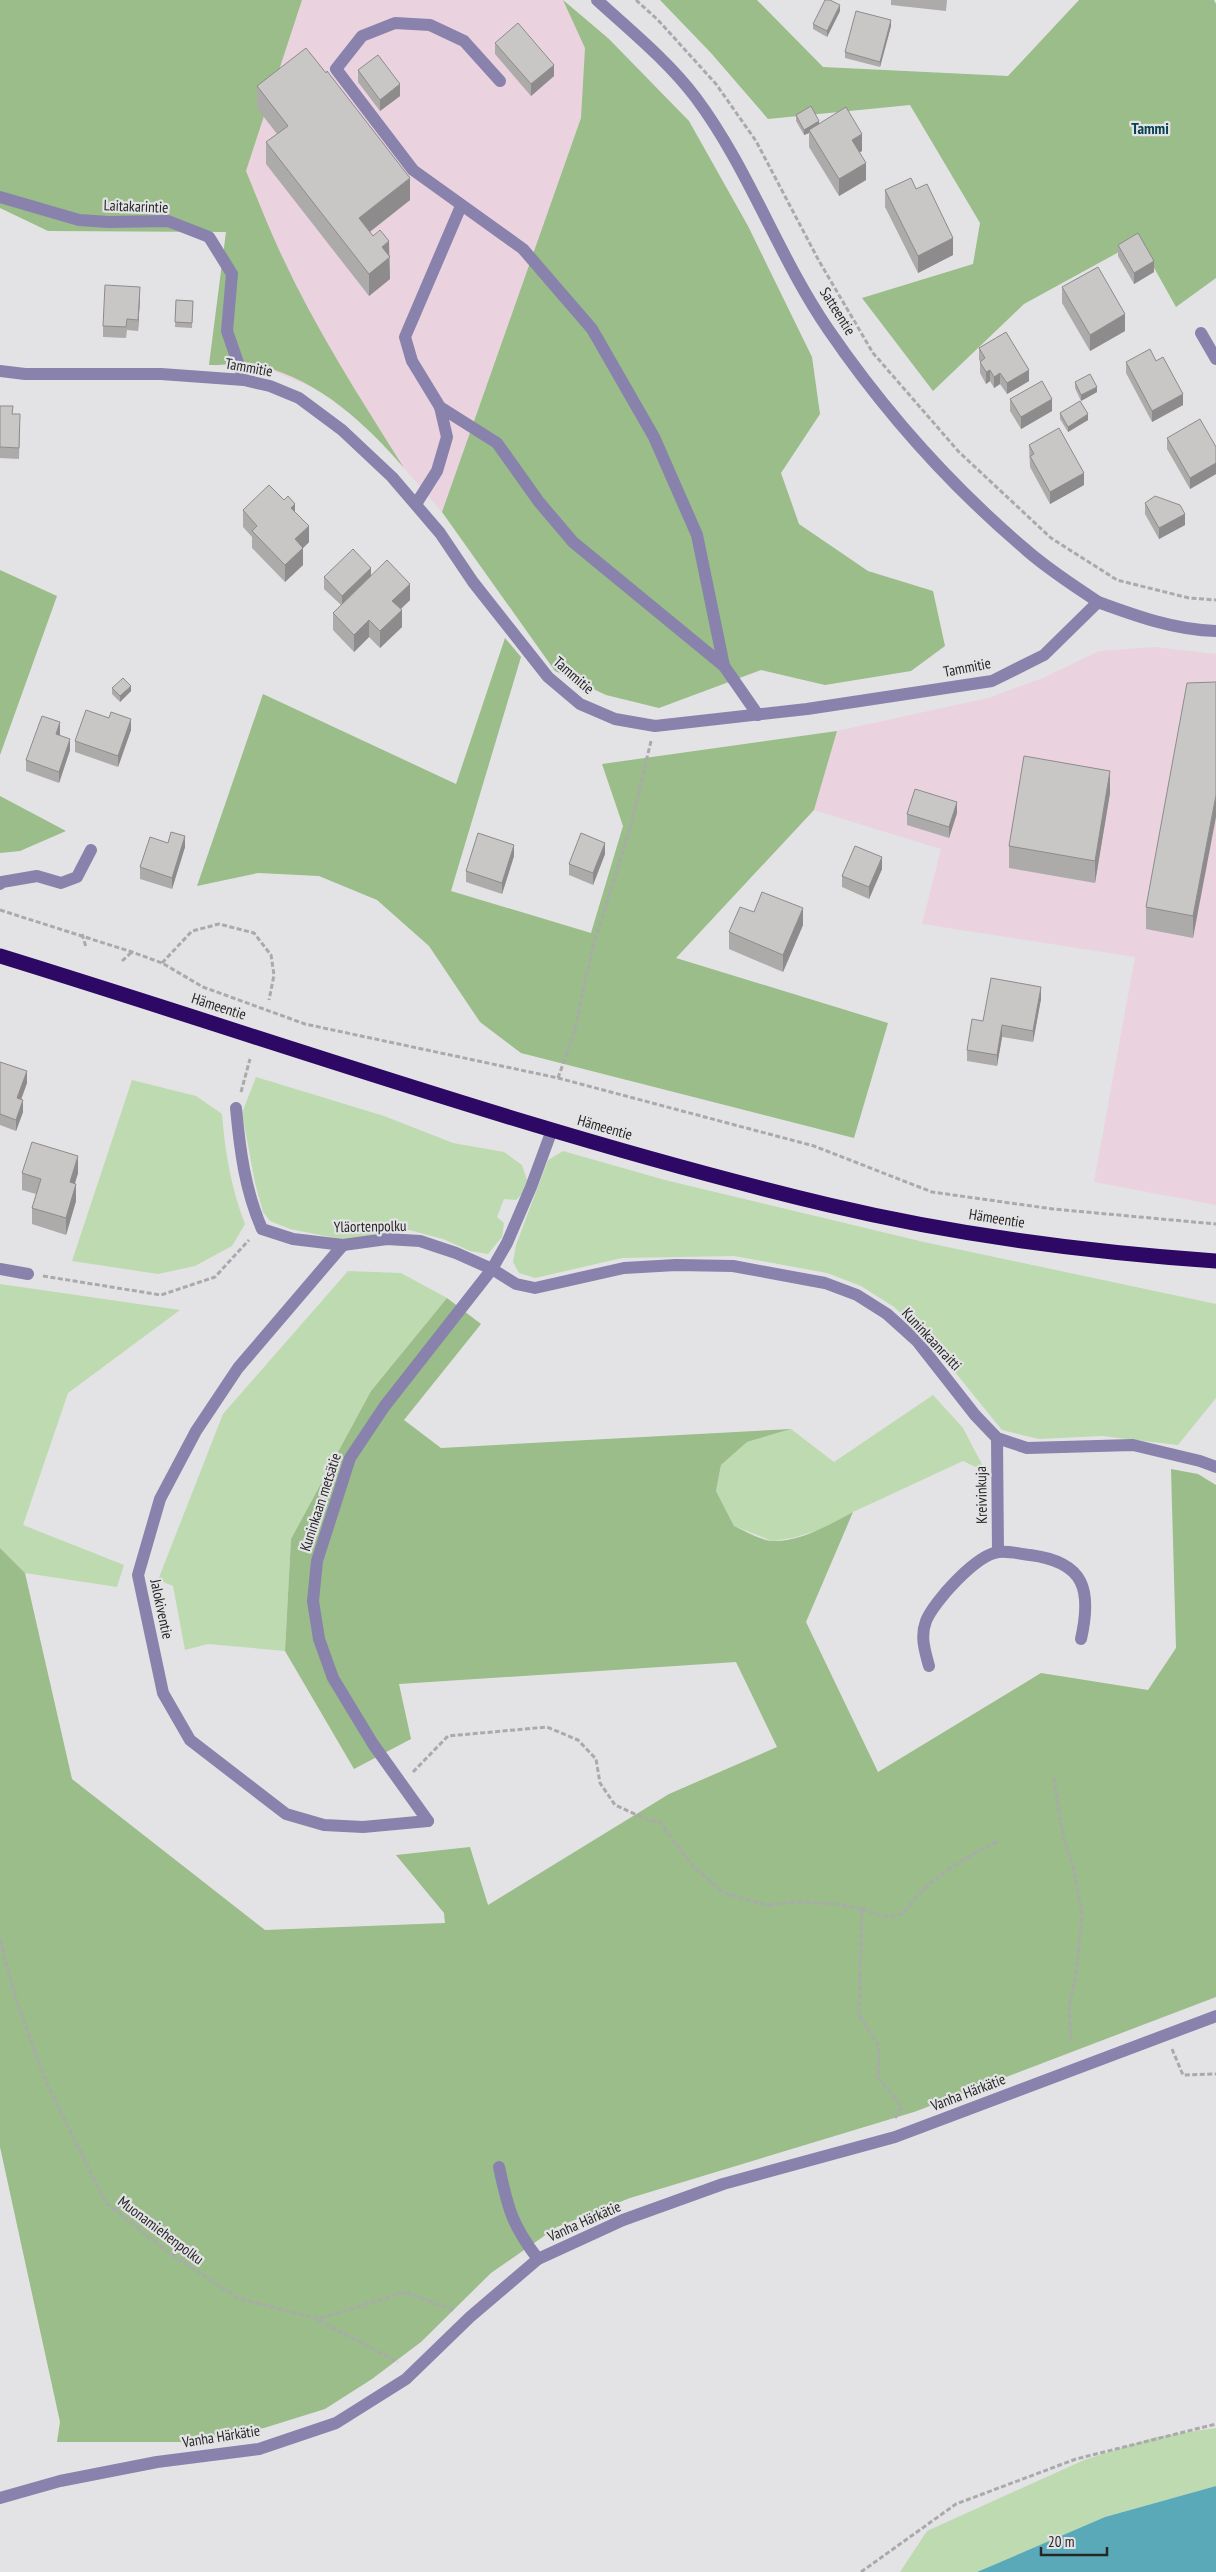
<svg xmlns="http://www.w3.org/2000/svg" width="1216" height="2572" viewBox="0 0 1216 2572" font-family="'PT Sans Narrow',sans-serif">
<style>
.industrial{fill:#ead2de}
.green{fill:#bedab0}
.forest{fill:#9abd89}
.water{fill:#5aa9b9}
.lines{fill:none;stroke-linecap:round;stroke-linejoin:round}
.path{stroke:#aaaaac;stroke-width:3;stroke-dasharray:5 2.5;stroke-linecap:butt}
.minor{stroke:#8982ac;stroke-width:12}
.highway{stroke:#2d0864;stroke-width:15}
.wall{fill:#adabaa}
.shaded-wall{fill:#8d8b8b}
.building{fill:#c9c7c6;stroke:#8d8b8b}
.labels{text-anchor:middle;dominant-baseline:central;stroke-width:4.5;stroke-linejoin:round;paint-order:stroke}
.street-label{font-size:15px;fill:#272728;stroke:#e3e3e5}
.neighbourhood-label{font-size:16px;font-weight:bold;fill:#064250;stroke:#e3e3e5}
</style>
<rect width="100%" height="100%" fill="#e3e3e5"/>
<g class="industrial">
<polygon points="302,0 563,0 609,39 442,512 372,431 321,391 261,366 209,365 226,232"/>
<polygon points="1155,647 1216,654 1216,1205 1094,1182 1135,957 922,924 941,849 814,810 837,731 988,698 1043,678 1099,651"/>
</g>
<g class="green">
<polygon points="256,1077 384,1116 453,1143 504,1152 522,1165 527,1180 522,1194 516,1200 504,1199 497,1217 504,1223 502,1237 488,1254 470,1251 443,1239 409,1230 345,1240 290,1229 270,1221 263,1212 255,1183 242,1113"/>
<path d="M132,1080L196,1096L222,1114C225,1152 231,1188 245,1224L232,1246L195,1266L158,1274L72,1261Z"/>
<polygon points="563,1151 665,1180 924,1242 1216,1304 1216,1398 1178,1445 1102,1436 1039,1439 1002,1430 924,1334 894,1307 861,1286 827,1273 734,1256 622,1258 535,1278 519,1273 513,1262 516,1245 548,1160"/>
<polygon points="348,1271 401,1273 447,1298 371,1391 291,1539 285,1651 208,1644 185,1650 173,1586 158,1580 223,1414"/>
<polygon points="0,1284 180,1310 68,1393 23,1525 124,1565 117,1587 25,1573 0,1548"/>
<polygon points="933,1395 963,1428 986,1472 963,1461 853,1512 820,1530 792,1538 772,1541 734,1526 716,1491 721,1465 747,1442 791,1429 834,1462"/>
<polygon points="1216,2428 1216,2486 1105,2517 977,2572 900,2572 927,2531 1084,2460 1156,2437"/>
</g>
<g class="forest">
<path d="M0,0H302L246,171C257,198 268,226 280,252C315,328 360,398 404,468C365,423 321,382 262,366C247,362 225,365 209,365L226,232L48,231L0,208Z"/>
<polygon points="563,0 609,39 689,121 748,226 812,357 820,414 781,473 799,524 868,571 933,591 945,646 911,671 825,685 761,670 659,708 606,695 555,671 442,512 581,118 585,48"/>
<polygon points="660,0 757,0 823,67 1008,76 1079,0 1214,0 1216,4 1216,278 1176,307 1139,241 1024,304 933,391 862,298 973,264 980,223 910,105 768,119 711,53"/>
<polygon points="0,570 57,596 0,755"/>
<polygon points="505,638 521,657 451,891 591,933 623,826 602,764 837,731 814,810 676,958 888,1023 854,1138 521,1053 480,1022 429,946 377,900 319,876 258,873 197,886 263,694 456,784"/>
<polygon points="0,796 66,831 20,851 0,853"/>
<path d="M447,1298L481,1324L404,1420L441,1448L791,1429L747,1442L721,1465L716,1491L734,1526C745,1531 762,1541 774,1541C802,1541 829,1525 853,1512L806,1622L878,1772L1041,1673L1148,1690L1176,1648L1171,1469L1198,1474L1216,1485V1997L914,2112L630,2198L557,2227L491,2273L421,2342L372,2379L325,2409L264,2428L188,2442H57L60,2422L0,2147V1548L25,1573L72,1779L265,1930L445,1923L444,1913L396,1855L470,1847L488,1905L669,1794L777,1747L736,1662L399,1684L411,1739L354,1769L285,1651L291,1539L371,1391Z"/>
</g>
<polygon class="water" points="1216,2486 1216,2572 977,2572 1105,2517"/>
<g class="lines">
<g class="path">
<polyline points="636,0 658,20 716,84 756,141 819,261 873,353 959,452 1051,538 1117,580 1189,598 1216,600"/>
<polyline points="0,910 132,952 162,963 203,987 305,1024 558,1078 814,1146 932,1192 1053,1209 1216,1224"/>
<polyline points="82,934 86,947"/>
<polyline points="122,961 132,952"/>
<polyline points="162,963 192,931 219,924 254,933 271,955 274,975 269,1000"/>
<polyline points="558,1078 574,1033 592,950 631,825 651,741"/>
<polyline points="241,1092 250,1059"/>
<polyline points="43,1276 161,1295 215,1277 249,1240"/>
<polyline points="413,1772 448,1736 547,1727 578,1740 596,1759 600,1783 615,1805 648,1820 660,1822 692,1865 724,1893 767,1905 797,1902 837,1904 862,1909 859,2015 879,2046 878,2078 898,2101 901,2109 895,2118"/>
<polyline points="1054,1778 1063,1836 1074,1870 1082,1915 1076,1975 1069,2006 1071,2040"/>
<path d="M862,1909L885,1917L903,1914C931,1876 957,1863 998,1841"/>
<polyline points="0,1940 16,2000 47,2084 106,2203 171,2254 238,2298 318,2319 405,2292 453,2310"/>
<polyline points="1172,2049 1183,2075 1216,2074"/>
<polyline points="318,2320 398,2362"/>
<polyline points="861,2572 956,2504 1076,2459 1216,2424"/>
</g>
<g class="minor">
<path d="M597,0C631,31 668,61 696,98C749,169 778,256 828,329C884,411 949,484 1024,548C1046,568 1073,585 1098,602"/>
<polyline points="500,81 464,41 430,25 395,23 362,36 336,69 413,170 523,249 592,329 654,437 697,535 724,666 758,715"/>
<polyline points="0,197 79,220 109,222 168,221 209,237 232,274 227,331 244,380"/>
<polyline points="1201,333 1216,359"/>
<path d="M0,371L25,374H161L244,380L270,386L299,398L342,430L392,477L440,533L473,582L548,677L580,704L615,719L655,726L807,709L992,681L1044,655L1098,602C1136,616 1175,630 1216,631"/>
<polyline points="440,407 497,443 539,502 573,542 724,666"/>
<polyline points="416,504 437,471 447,437 440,407 412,361 405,337 461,206"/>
<polyline points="0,884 2,882 37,876 61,883 77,877 91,850"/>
<path d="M236,1108C240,1151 245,1190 262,1229L293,1239L343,1245L387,1239L420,1241L456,1253L492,1269L516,1284L535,1288L624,1268L676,1265L733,1266L825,1283L857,1295L887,1314L917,1341L975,1415L997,1438L1027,1448L1133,1445L1200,1461L1216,1467"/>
<polyline points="343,1245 238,1368 196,1431 160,1499 138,1575 163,1693 190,1740 286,1814 324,1825 363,1827 428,1821"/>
<polyline points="0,1269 28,1274"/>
<polyline points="997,1438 998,1552"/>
<path d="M929,1666C925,1651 920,1637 926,1621C934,1601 977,1554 999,1552C1009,1551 1020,1554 1030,1555C1085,1562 1092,1590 1081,1639"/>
<polyline points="428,1821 373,1744 333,1678 319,1639 313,1601 317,1561 350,1458 384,1407 492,1269 507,1243 531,1187 552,1130"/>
<path d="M499,2167C508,2209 512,2225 538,2259"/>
<polyline points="0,2498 60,2481 157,2462 259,2449 336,2423 406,2379 470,2317 538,2259 623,2220 723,2184 895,2137 1216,2016"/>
</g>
<path class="highway" d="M0,956C276,1041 548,1138 829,1205C955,1235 1087,1252 1216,1261"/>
</g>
<g class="wall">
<polygon points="891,0 947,0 946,11 891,5"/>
<polygon points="840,11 827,37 813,29 813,24"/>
<polygon points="891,26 880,67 845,58 845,52"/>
<polygon points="495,43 554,76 531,96 495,54"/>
<polygon points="358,70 400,96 380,111 358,82"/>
<polygon points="257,86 410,200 370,232 389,256 390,279 369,296 266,164 266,142 277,134 257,108"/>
<polygon points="796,115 819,124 862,151 859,152 866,180 839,196 809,147 809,133 804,135 796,121"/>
<polygon points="916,189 953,255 918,273 885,207 885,190"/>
<polygon points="1118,245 1154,272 1134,284 1118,256"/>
<polygon points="1062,287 1125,331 1090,351 1062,303"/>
<polygon points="140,298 138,331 127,330 126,338 103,337 103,326"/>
<polygon points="176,300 193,301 192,328 175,327"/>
<polygon points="979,348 1029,381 1007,394 1000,384 994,388 990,381 986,384 980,373 980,361 979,360"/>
<polygon points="1156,361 1183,405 1152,422 1126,373 1126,362"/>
<polygon points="1075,382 1097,392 1081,401 1075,388"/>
<polygon points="1010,399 1052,411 1021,429 1010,411"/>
<polygon points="0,406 13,414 20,426 19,459 0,458"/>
<polygon points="1060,413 1088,420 1068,432 1060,419"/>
<polygon points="1167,438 1216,447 1216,474 1190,489 1167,449"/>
<polygon points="1029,445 1084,485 1050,504 1030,467"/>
<polygon points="1145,503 1185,525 1159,539 1145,514"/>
<polygon points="243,510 295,512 309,542 303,548 303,565 285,582 252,548 252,537 243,527"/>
<polygon points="371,576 410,600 401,609 402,627 380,648 369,637 354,652 333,630 333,613 341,605 324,589 324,577"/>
<polygon points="1216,682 1193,938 1146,929 1146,907"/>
<polygon points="112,688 131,691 120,702 112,694"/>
<polygon points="131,730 118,767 75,752 75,741"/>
<polygon points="60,734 60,735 70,750 59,783 26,771 26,760"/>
<polygon points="1110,793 1095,883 1009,868 1009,846"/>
<polygon points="957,813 949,838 907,825 907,814"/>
<polygon points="185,847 172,889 140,879 140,867"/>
<polygon points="605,854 593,885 569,875 569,864"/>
<polygon points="514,856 502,894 466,882 466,871"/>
<polygon points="882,869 869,899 842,887 842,876"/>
<polygon points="754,912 803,925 783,972 729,949 729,932"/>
<polygon points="1041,999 1033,1042 1002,1037 997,1066 967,1061 967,1050 983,1021"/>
<polygon points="0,1062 27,1083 21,1100 23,1112 16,1131 0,1125"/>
<polygon points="22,1173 78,1173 75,1183 76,1201 66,1235 32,1224 32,1208 36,1194 22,1190"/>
</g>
<g class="shaded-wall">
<polygon points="840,5 840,11 827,37 827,31"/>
<polygon points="891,20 891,26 880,67 880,62"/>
<polygon points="554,65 554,76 531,96 531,84"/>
<polygon points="400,84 400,96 380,111 380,100"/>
<polygon points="819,121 819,126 809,130 809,133 804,135 804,130"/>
<polygon points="862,134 862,151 852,157 852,140"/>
<polygon points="866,163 866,180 839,196 839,179"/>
<polygon points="410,178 410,200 359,240 359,218"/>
<polygon points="953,238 953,255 918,273 918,256"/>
<polygon points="389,241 390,279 369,296 369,274 382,247"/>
<polygon points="1154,261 1154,272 1134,284 1134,273"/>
<polygon points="140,287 140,298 138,331 138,320"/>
<polygon points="1125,314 1125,331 1090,351 1090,335"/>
<polygon points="990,370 990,381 986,384 986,372"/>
<polygon points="1029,370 1029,381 1007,394 1007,383"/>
<polygon points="1000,373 1000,384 994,388 994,377"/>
<polygon points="1097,387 1097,392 1081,401 1081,395"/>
<polygon points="1183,394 1183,405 1152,422 1152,411"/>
<polygon points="1052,399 1052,411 1021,429 1021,417"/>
<polygon points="1088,414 1088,420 1068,432 1068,427"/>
<polygon points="1216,463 1216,474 1190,489 1190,478"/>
<polygon points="1084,473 1084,485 1050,504 1050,492"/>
<polygon points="295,504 295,521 291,508"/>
<polygon points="1185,514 1185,525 1159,539 1159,528"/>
<polygon points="309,526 309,542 303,548 303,565 285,582 285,565 295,539"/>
<polygon points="371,568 371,579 342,607 342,596"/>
<polygon points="410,584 410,600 392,617 392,601"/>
<polygon points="402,610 402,627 380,648 380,631"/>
<polygon points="369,620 369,637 354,652 354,635"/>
<polygon points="131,686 131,691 120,702 120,696"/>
<polygon points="131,719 131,730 118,767 118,756"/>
<polygon points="60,722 60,734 56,745 56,734"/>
<polygon points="70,739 70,750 59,783 59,772"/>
<polygon points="1110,771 1110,793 1095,883 1095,861"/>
<polygon points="1216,795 1216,817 1193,938 1193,916"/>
<polygon points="957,802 957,813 949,838 949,827"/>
<polygon points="185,836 185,847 172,889 172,878"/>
<polygon points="605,843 605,854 593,885 593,873"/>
<polygon points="514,845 514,856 502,894 502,883"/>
<polygon points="882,857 882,869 869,899 869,887"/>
<polygon points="803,908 803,925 783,972 783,955"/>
<polygon points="1041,987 1041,999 1033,1042 1033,1031"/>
<polygon points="1002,1025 1002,1037 997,1066 997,1055"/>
<polygon points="27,1071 27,1083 17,1110 17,1098"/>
<polygon points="23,1100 23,1112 16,1131 16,1120"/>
<polygon points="78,1156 78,1173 70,1199 70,1182"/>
<polygon points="76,1184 76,1201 66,1235 66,1218"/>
</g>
<g class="building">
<polygon points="825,0 830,0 840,5 827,31 813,24"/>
<polygon points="856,11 891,20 880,62 845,52"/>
<polygon points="518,23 554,65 531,84 495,43"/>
<polygon points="306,48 326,73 327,71 410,178 359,218 373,236 380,230 389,241 382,247 390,257 369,274 266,142 288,126 257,86"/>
<polygon points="378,55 400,84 380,100 358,70"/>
<polygon points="811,106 819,121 804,130 796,115"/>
<polygon points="846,107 862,134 852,140 866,163 839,179 809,130"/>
<polygon points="911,178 916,189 927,184 953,238 918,256 885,190"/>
<polygon points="1138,233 1154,261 1134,273 1118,245"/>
<polygon points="1098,267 1125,314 1090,335 1062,287"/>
<polygon points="105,285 140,287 138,320 127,319 126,327 103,326"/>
<polygon points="176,300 193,301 192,323 175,322"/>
<polygon points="1006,332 1029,370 1007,383 1000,373 994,377 990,370 986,372 980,362 985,358 979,348"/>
<polygon points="1150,349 1156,361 1163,357 1183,394 1152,411 1126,362"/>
<polygon points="1090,374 1097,387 1081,395 1075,382"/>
<polygon points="1042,381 1052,399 1021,417 1010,399"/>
<polygon points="1080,401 1088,414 1068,427 1060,413"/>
<polygon points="0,406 13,406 12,414 20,414 19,448 0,447"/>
<polygon points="1200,419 1216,447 1216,463 1190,478 1167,438"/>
<polygon points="1059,428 1084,473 1050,492 1030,456 1034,454 1029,445"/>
<polygon points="269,485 284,500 288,496 295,504 291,508 309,526 295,539 303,548 285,565 252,531 257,526 243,510"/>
<polygon points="1155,496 1180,505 1185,514 1159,528 1145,503"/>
<polygon points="353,549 371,568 342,596 324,577"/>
<polygon points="387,560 410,584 392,601 402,610 380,631 369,620 354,635 333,613"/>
<polygon points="123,678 131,686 120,696 112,688"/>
<polygon points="1216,682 1216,795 1193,916 1146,907 1187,683"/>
<polygon points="86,710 109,718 111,712 131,719 118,756 75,741"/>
<polygon points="42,716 60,722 56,734 70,739 59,772 26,760"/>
<polygon points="1024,756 1110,771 1095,861 1009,846"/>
<polygon points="915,789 957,802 949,827 907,814"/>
<polygon points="171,832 185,836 172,878 140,867 150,837 168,843"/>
<polygon points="478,833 514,845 502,883 466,871"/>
<polygon points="581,833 605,843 593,873 569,864"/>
<polygon points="855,846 882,857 869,887 842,876"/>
<polygon points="762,892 803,908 783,955 729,932 740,907 754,912"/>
<polygon points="991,978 1041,987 1033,1031 1002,1025 997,1055 967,1050 972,1019 983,1021"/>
<polygon points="0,1062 27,1071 17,1098 23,1100 16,1120 0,1114"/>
<polygon points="32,1142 78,1156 70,1182 76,1184 66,1218 32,1208 41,1179 22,1173"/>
</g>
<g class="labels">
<g class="street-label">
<text transform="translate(136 206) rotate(2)">Laitakarintie</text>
<text transform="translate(838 311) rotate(58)">Satteentie</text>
<text transform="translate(249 367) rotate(10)">Tammitie</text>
<text transform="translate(967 667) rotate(-11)">Tammitie</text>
<text transform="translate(574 675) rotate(41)">Tammitie</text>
<text transform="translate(219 1006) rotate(18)">Hämeentie</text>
<text transform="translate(605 1127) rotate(16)">Hämeentie</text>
<text transform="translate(997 1218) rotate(9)">Hämeentie</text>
<text transform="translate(370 1226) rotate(-1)">Yläortenpolku</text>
<text transform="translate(932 1339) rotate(47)">Kuninkaanraitti</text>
<text transform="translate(981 1495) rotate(-91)">Kreivinkuja</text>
<text transform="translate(320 1502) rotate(-72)">Kuninkaan metsätie</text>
<text transform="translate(162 1609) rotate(78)">Jalokiventie</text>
<text transform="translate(968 2092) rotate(-21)">Vanha Härkätie</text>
<text transform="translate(584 2221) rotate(-24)">Vanha Härkätie</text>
<text transform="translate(161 2230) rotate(37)">Muonamiehenpolku</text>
<text transform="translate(221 2436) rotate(-9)">Vanha Härkätie</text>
</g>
<g class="neighbourhood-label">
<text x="1150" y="128">Tammi</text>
</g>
</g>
<path d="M1041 2547v8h66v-8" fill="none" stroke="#272728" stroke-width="2.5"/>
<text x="1048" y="2547" font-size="15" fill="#272728" stroke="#e3e3e5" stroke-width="4" paint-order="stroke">20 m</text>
</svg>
